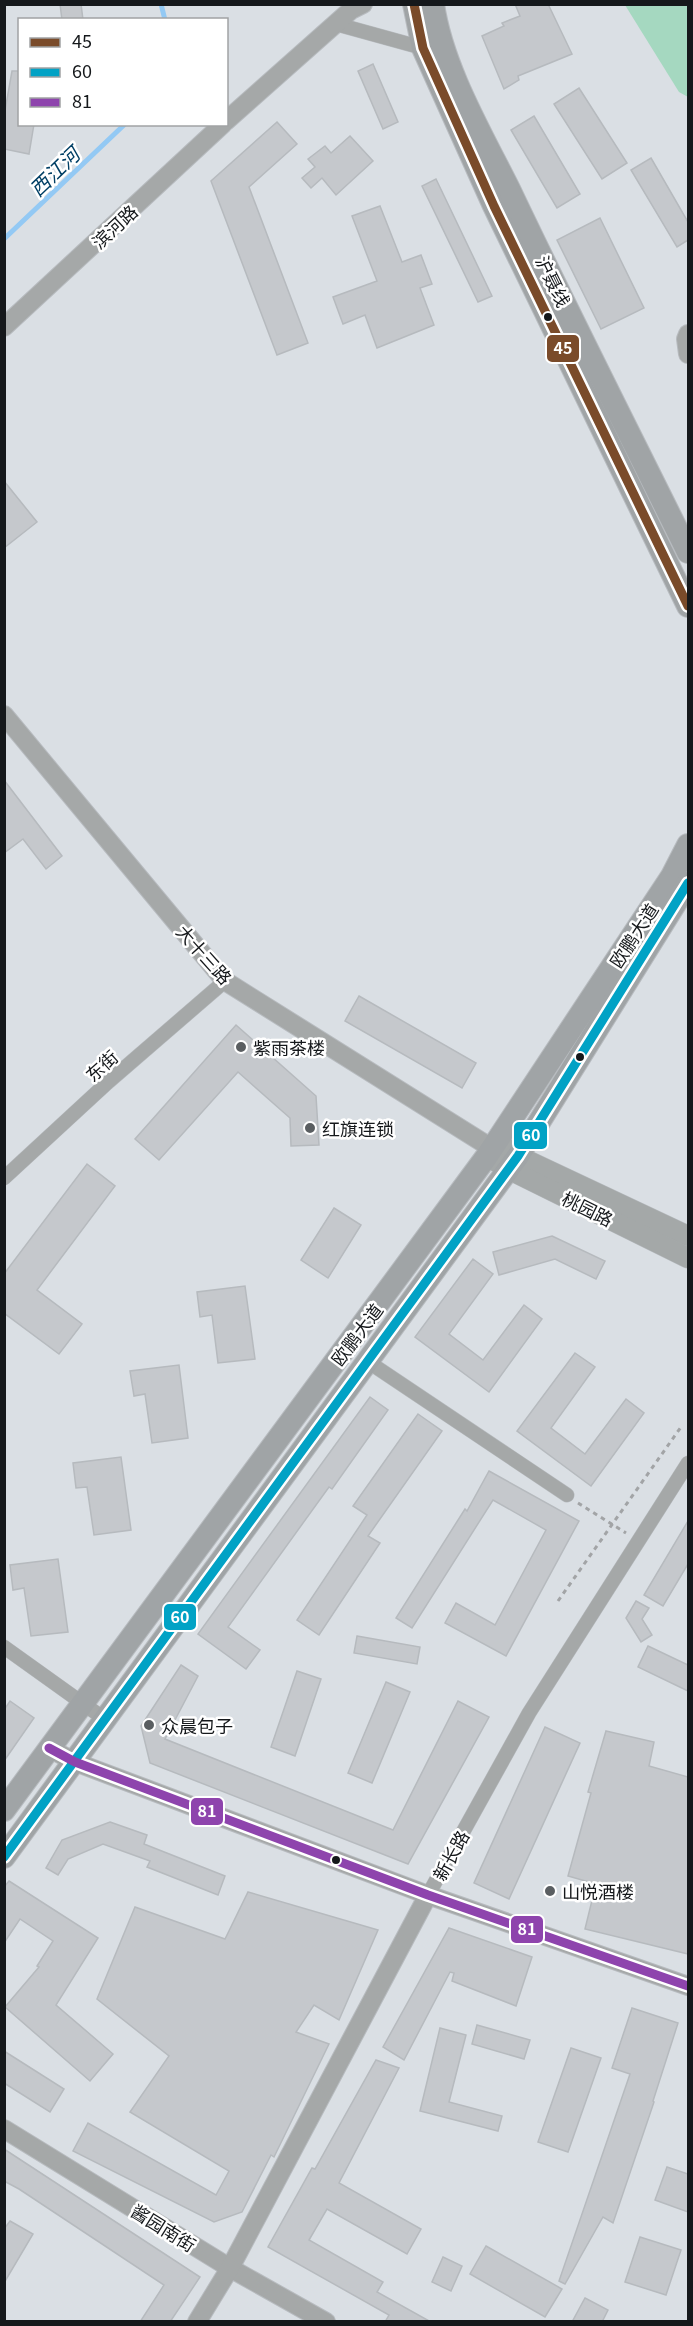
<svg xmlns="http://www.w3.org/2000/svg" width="693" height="2326" viewBox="0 0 693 2326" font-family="Georgia,'Noto Sans SC',serif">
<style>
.green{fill:#a5d8c0}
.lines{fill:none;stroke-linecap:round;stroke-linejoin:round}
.stream{stroke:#93c9f4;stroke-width:5}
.building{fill:#c5c8cc;stroke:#b6babe;stroke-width:1.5}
.minor-casing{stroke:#b7bbbf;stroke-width:15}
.tertiary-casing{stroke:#b7bbbf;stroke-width:20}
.secondary-casing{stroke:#b7bbbf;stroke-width:21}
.trunk-casing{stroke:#b7bbbf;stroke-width:24}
.path{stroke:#a2a4a6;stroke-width:3;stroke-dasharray:4.5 4.5;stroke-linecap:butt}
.minor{stroke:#a5a8a8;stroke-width:14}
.tertiary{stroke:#a5a8a8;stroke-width:18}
.secondary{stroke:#a4a8a8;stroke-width:20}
.trunk{stroke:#a0a4a6;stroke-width:22}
.bus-1-casing{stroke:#fff;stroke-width:14}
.bus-2-casing{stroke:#fff;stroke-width:14}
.bus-3-casing{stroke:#fff;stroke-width:14}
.bus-1{stroke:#7a4b2a;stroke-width:9}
.bus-2{stroke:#01a2c5;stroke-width:9}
.bus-3{stroke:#8e44ad;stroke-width:9}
.bus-dot{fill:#15181b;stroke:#fff;stroke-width:2}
.poi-dot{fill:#5a5e61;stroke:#fff;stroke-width:2}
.labels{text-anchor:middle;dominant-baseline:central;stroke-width:5;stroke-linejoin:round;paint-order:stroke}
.street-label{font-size:18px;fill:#15181b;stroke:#fff}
.poi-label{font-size:18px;fill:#15181b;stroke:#fff;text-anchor:start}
.water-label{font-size:20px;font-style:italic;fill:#013f65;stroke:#fff}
.line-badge{stroke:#fff;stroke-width:2}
.badge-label{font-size:16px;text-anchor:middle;font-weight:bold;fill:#fff}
</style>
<rect width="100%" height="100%" fill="#dadfe4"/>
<polygon class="green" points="625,5 688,5 688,97 679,92"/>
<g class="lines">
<g class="stream">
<polyline points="161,4 165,20"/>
<polyline points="4,239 125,124"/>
</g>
</g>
<g class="building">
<polygon points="60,4 81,4 83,20 62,20"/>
<polygon points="515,4 548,4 572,54 518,76 519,80 504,89 482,36 504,26 502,23 520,16"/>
<polygon points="373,64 398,122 383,129 358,71"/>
<polygon points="12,71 20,71 20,124 34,124 29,154 4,149 4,116"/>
<polygon points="579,88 627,163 602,179 554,104"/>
<polygon points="534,116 580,194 557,208 511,130"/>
<polygon points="277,122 297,144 249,187 308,343 277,355 211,181"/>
<polygon points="350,136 373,161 336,195 322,178 311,188 302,178 315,167 308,159 325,146 331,153"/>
<polygon points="651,158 688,222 688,240 677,247 631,170"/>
<polygon points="436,179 492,296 478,302 422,186"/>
<polygon points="380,206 402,262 421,255 432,284 420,288 434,325 377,348 365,315 343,324 333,297 377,281 352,216"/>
<polygon points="600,218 644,308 601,329 557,240"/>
<polygon points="4,481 37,522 4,548"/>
<polygon points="4,780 62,856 46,869 23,839 4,853"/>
<polygon points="359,996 476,1063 462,1088 345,1021"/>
<polygon points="236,1025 316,1096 319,1145 291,1146 290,1118 238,1072 159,1160 135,1139"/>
<polygon points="87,1164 115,1186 37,1290 82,1324 59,1354 4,1313 4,1274"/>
<polygon points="334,1208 361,1225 328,1278 301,1260"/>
<polygon points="552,1236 605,1261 596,1279 555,1259 499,1275 493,1252"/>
<polygon points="473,1259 493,1274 449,1334 483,1360 524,1305 542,1319 489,1392 415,1337"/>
<polygon points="245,1286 255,1359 218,1363 212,1315 200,1317 197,1292"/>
<polygon points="575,1353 595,1367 551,1428 585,1454 626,1399 644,1413 591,1486 517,1431"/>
<polygon points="179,1365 188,1438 152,1443 145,1394 134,1396 130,1371"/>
<polygon points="370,1397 388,1410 332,1489 329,1487 228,1627 260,1650 246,1669 198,1634"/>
<polygon points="418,1414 442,1431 368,1536 380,1543 319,1635 297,1620 367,1515 353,1506"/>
<polygon points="121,1457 131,1530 94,1535 87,1487 76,1488 73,1463"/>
<polygon points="489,1471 579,1521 506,1656 445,1623 456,1603 495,1625 546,1530 493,1500 412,1628 396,1618 465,1509 467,1511"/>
<polygon points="688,1521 688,1564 663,1606 644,1595"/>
<polygon points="58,1559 68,1632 31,1636 24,1588 13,1590 10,1565"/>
<polygon points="636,1601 649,1608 642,1619 652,1635 641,1642 626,1618"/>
<polygon points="357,1636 420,1647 417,1664 354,1653"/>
<polygon points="648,1646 688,1665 688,1691 638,1667"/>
<polygon points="181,1665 198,1676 165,1739 393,1830 458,1701 489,1717 408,1864 150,1763 141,1726"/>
<polygon points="297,1671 321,1679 295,1756 271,1747"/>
<polygon points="386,1682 410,1692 372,1783 348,1773"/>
<polygon points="10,1701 34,1718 4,1761 4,1710"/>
<polygon points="545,1727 580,1743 509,1899 474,1883"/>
<polygon points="606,1731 654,1742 649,1766 688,1777 688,1954 585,1929 596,1884 568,1876 591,1793 588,1792"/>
<polygon points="110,1822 147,1835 144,1844 225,1876 218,1895 147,1867 150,1861 103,1844 68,1859 58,1875 46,1868 62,1840"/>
<polygon points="9,1881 98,1938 56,2005 113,2054 90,2081 5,2007 39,1967 37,1966 53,1941 20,1919 4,1943 4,1887"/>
<polygon points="248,1892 378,1930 339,2020 314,2005 296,2032 329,2044 274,2157 271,2155 242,2212 214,2222 73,2151 88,2123 216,2195 229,2171 130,2112 169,2056 97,1999 135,1907 225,1939"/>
<polygon points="449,1928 532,1957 516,2006 452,1981 454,1973 450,1972 404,2060 383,2047"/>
<polygon points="632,2008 678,2023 653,2101 654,2102 613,2223 603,2217 565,2284 559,2281 630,2074 612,2068"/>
<polygon points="477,2025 530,2040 524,2059 472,2044"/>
<polygon points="440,2028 466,2035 449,2102 502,2116 498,2131 420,2111"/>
<polygon points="571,2048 601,2058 568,2152 538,2142"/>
<polygon points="4,2051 64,2089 50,2112 4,2083"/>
<polygon points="376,2060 399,2068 339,2183 421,2229 407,2254 327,2209 309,2240 383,2282 377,2292 431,2322 385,2322 389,2315 268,2247 312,2168 315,2169"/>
<polygon points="4,2149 200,2277 170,2322 140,2322 164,2285 19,2189 4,2181"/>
<polygon points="667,2167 688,2174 688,2212 655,2200"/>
<polygon points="10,2221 33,2234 4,2283 4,2229"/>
<polygon points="640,2237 681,2250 666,2295 625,2282"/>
<polygon points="486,2246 562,2289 545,2317 470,2274"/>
<polygon points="443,2257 462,2266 451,2291 432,2282"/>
<polygon points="585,2298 608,2310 602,2322 572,2322"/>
</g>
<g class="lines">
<defs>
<g id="minor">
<polyline points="336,24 423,48"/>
<polyline points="4,1178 107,1083 225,981"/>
<polyline points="367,1361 567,1495"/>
<polyline points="4,1647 106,1720"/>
<polyline points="428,1895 529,1713 688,1463"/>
</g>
<g id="tertiary">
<polyline points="226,121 351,10 363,4"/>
<polyline points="4,327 223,124"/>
<polyline points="688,334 686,339 688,354"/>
<polyline points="4,715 225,981 493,1149"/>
<polyline points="49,1748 75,1762 428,1895 688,1986"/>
<polyline points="4,2129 230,2268 326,2322"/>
<polyline points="197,2322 230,2268 428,1895"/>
</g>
<g id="secondary">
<polyline points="497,1142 518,1156 688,1236"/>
<polyline points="487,1156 508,1169 688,1258"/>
</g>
<g id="trunk">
<polyline points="414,4 423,48 494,206 688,606"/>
<path d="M433,4C442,67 481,133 509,189C567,311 628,431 688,552"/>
<polyline points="4,1810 487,1156 672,876 688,845"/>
<polyline points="4,1857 518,1156 688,883"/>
</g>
</defs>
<use href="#minor" class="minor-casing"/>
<use href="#tertiary" class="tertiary-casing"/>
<use href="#secondary" class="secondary-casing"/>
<use href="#trunk" class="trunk-casing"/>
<g class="path">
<polyline points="578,1503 626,1533"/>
<polyline points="558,1601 681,1427"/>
</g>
<use href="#minor" class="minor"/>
<use href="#tertiary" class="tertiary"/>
<use href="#secondary" class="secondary"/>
<use href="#trunk" class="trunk"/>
<defs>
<polyline id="bus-1" points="414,4 423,48 494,206 688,606"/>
<polyline id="bus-2" points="4,1857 518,1156 688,883"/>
<polyline id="bus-3" points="49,1748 75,1762 428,1895 688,1986"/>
</defs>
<use href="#bus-1" class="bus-1-casing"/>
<use href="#bus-2" class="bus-2-casing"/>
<use href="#bus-3" class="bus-3-casing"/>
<use href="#bus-1" class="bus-1"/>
<use href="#bus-2" class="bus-2"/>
<use href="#bus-3" class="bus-3"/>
</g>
<g class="bus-dot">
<circle cx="548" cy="317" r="5"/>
<circle cx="580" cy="1057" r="5"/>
<circle cx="336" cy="1860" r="5"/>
</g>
<g class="poi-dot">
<circle cx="241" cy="1047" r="6"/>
<circle cx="310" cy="1128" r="6"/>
<circle cx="149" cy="1725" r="6"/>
<circle cx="550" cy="1891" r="6"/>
</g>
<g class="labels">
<g class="street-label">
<text transform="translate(114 226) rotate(-43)">滨河路</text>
<text transform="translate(554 281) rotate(64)">沪聂线</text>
<text transform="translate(633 935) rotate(-57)">欧鹏大道</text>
<text transform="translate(205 954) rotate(48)">大十三路</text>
<text transform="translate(101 1065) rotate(-42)">东街</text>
<text transform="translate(588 1208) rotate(26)">桃园路</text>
<text transform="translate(356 1334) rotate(-53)">欧鹏大道</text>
<text transform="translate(450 1855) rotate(-61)">新长路</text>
<text transform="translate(164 2227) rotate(32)">酱园南街</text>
</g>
<g class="poi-label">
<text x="253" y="1047">紫雨茶楼</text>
<text x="322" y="1128">红旗连锁</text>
<text x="161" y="1725">众晨包子</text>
<text x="562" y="1891">山悦酒楼</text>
</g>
<g class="water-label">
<text transform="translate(54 171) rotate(-44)">西江河</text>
</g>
</g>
<g class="line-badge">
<rect x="546" y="334" width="34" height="29" rx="6" fill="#7a4b2a"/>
<rect x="513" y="1121" width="35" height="29" rx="6" fill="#01a2c5"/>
<rect x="163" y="1603" width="34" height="28" rx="6" fill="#01a2c5"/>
<rect x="190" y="1797" width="34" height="29" rx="6" fill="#8e44ad"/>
<rect x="510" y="1915" width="34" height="29" rx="6" fill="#8e44ad"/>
</g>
<g class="badge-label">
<text x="563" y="354">45</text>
<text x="531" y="1141">60</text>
<text x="180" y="1623">60</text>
<text x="207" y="1817">81</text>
<text x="527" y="1935">81</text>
</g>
<rect width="693" height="2326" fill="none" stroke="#15181b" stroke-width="12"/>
<rect x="18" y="18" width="210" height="108" fill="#ffffff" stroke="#a1a3a4" stroke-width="1.5"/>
<rect x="30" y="38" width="30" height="9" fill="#7a4b2a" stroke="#a1a3a4" stroke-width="1.5"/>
<text x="72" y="48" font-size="18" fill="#15181b">45</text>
<rect x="30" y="68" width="30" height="9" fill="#01a2c5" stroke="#a1a3a4" stroke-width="1.5"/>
<text x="72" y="78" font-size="18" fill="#15181b">60</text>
<rect x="30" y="98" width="30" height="9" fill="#8e44ad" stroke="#a1a3a4" stroke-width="1.5"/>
<text x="72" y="108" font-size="18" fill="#15181b">81</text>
</svg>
